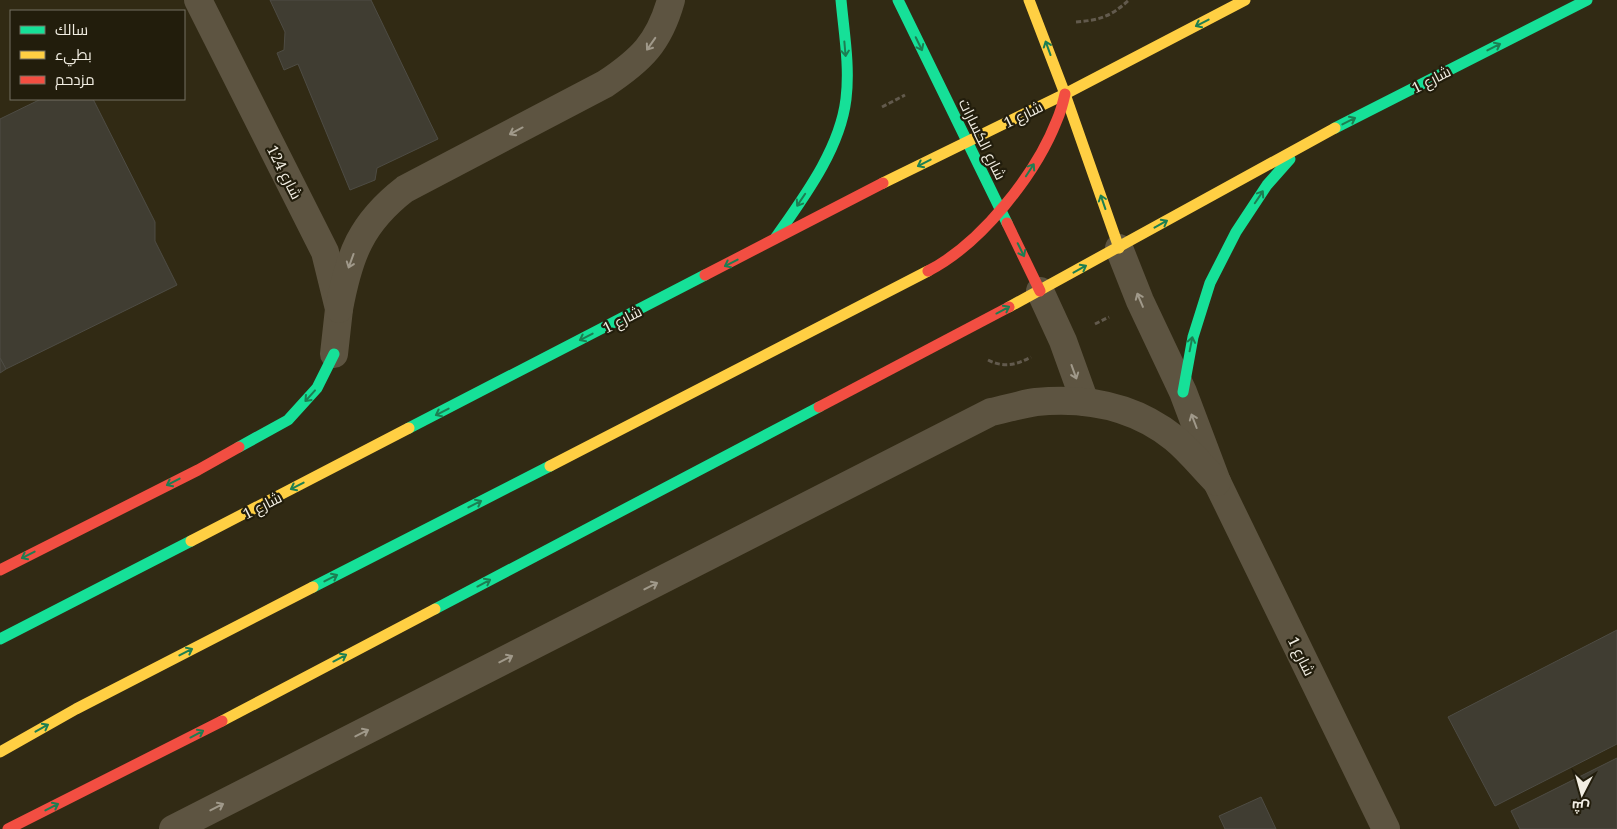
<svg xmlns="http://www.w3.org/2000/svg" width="1617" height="829" viewBox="0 0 1617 829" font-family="'Noto Serif',Cairo,serif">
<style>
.built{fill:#312a14;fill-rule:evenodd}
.building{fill:#403d32;stroke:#4e4c44}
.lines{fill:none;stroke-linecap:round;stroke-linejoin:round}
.path{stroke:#625a4d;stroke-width:3;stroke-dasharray:5 2.5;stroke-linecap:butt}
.street{stroke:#5d5441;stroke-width:28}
.fast{stroke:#16e098;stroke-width:11}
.slow{stroke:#ffcf43;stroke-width:11}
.jam{stroke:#f24e42;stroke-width:11}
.oneway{stroke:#1c7e52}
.oneway2{stroke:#a0998a}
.labels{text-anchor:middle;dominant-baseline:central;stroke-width:4.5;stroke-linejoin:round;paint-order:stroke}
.street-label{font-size:15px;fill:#f2eee3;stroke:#221d0c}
</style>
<rect width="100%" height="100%" fill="#27231a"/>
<path class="built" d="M0,0H1617V829H0ZM11,11H184V99H11Z"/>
<g class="building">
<polygon points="270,0 371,0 438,139 377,168 375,180 350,190 298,64 284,70 277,53 284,50 285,32"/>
<polygon points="41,99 93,99 155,222 155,241 177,285 6,369 0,358 0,119"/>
<polygon points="0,358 6,369 0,373"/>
<polygon points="1617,630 1617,744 1495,806 1448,717"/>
<polygon points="1617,758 1617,829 1520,829 1511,811"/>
<polygon points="1261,797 1276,829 1225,829 1219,816"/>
</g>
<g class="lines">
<g class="path">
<path d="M1076,22C1100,20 1110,17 1129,0"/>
<polyline points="882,107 905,95"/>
<polyline points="1095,324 1109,317"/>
<path d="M988,360C1004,368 1016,365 1031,357"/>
</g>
<g class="street">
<polyline points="198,0 325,252 339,309 334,354"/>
<polyline points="1119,248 1140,301 1183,392 1217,482 1386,829"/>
<polyline points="1040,291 1063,341 1085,402"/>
<path d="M339,309C349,255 361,223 405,189L605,84C641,60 659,43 671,0"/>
<path d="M173,829L991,412C1006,409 1021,404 1036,402C1087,397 1134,406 1174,438C1190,451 1203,468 1217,482"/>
</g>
<g class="fast">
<polyline points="898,0 1007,223"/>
<polyline points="1335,128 1587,0"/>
<path d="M776,237C804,197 840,149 846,99C850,66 844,33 841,0"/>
<polyline points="1183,392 1193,337 1210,283 1236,232 1267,185 1290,159"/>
<polyline points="409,428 705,275"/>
<polyline points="239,447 288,420 317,388 334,354"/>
<polyline points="313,587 550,466"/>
<polyline points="435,609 819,407"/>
<polyline points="0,639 191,541"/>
</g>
<g class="slow">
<polyline points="1029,0 1065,94 1119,248"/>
<polyline points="883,183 1065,94 1245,0"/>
<polyline points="1009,307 1335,128"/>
<polyline points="550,466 928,271"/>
<polyline points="191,541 409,428"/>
<polyline points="222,721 435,609"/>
<polyline points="0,752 76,709 313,587"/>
</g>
<g class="jam">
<polyline points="1007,223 1040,291"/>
<path d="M928,271C981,244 1036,174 1057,120C1061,111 1063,103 1065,94"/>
<polyline points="705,275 883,183"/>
<polyline points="819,407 1009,307"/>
<polyline points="0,570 198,470 239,447"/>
<polyline points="8,829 222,721"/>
</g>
</g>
<defs><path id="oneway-shaft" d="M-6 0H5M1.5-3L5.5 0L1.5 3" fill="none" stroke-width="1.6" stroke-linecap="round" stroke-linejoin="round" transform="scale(1.25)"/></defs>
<g class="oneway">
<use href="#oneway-shaft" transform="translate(1202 23) rotate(153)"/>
<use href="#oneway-shaft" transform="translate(919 44) rotate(64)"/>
<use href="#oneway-shaft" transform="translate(1494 47) rotate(-27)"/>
<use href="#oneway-shaft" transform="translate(1048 48) rotate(-110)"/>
<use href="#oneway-shaft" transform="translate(845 49) rotate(85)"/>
<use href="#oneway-shaft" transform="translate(1349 121) rotate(-27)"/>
<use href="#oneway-shaft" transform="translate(924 163) rotate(153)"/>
<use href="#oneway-shaft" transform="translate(1030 170) rotate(-57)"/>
<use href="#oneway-shaft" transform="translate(1259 197) rotate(-56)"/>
<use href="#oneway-shaft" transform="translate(801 200) rotate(124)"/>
<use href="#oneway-shaft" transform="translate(1103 202) rotate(-109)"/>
<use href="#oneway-shaft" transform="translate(1161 224) rotate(-29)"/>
<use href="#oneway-shaft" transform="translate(1021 250) rotate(64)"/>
<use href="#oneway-shaft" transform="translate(731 263) rotate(153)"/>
<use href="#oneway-shaft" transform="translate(1080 269) rotate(-29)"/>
<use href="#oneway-shaft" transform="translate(1003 310) rotate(-28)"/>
<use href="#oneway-shaft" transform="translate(586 337) rotate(153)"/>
<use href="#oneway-shaft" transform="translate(1191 344) rotate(-79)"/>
<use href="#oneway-shaft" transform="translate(310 396) rotate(132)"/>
<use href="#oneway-shaft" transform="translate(442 412) rotate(153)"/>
<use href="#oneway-shaft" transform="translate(173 482) rotate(153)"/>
<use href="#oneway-shaft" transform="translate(297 486) rotate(153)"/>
<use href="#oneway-shaft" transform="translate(475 504) rotate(-27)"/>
<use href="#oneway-shaft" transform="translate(28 555) rotate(153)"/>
<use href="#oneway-shaft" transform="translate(331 578) rotate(-27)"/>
<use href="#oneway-shaft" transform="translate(484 583) rotate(-28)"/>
<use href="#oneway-shaft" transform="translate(186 652) rotate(-27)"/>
<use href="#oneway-shaft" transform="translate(340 658) rotate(-28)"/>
<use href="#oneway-shaft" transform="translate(42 728) rotate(-29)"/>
<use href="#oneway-shaft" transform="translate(197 734) rotate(-28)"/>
<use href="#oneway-shaft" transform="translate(52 807) rotate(-27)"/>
</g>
<g class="oneway2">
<use href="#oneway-shaft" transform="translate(651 44) rotate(125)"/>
<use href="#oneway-shaft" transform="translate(516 131) rotate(152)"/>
<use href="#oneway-shaft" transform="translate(351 261) rotate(110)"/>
<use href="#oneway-shaft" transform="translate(1140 300) rotate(-113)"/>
<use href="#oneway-shaft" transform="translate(1074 372) rotate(70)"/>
<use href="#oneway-shaft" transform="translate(1194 421) rotate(-111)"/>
<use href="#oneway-shaft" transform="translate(651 586) rotate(-27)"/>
<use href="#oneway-shaft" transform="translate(506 659) rotate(-27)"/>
<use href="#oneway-shaft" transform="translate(362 733) rotate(-27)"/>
<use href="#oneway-shaft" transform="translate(217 807) rotate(-27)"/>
</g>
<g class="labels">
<g class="street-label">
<text transform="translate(1431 79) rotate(-27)">شارع 1</text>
<text transform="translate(1023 114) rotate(-26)">شارع 1</text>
<text transform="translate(983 139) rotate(64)">شارع الكسارات</text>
<text transform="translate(285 172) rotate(63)">شارع 124</text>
<text transform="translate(622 319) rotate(-27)">شارع 1</text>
<text transform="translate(262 505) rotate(-27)">شارع 1</text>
<text transform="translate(1302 656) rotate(64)">شارع 1</text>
</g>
</g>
<rect x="10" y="10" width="175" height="90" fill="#221d0c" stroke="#757162"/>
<rect x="20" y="26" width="25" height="8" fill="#16e098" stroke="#757162"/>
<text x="55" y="35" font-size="15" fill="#f2eee3">سالك</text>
<rect x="20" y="51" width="25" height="8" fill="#ffcf43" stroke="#757162"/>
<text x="55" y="60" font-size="15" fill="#f2eee3">بطيء</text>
<rect x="20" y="76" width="25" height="8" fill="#f24e42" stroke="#757162"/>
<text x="55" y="85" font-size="15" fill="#f2eee3">مزدحم</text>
<g transform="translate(1582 794) rotate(186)" stroke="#221d0c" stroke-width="4" paint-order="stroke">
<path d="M0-4L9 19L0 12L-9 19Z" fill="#f2eee3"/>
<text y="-8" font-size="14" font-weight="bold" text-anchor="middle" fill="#f2eee3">ش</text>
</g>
</svg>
